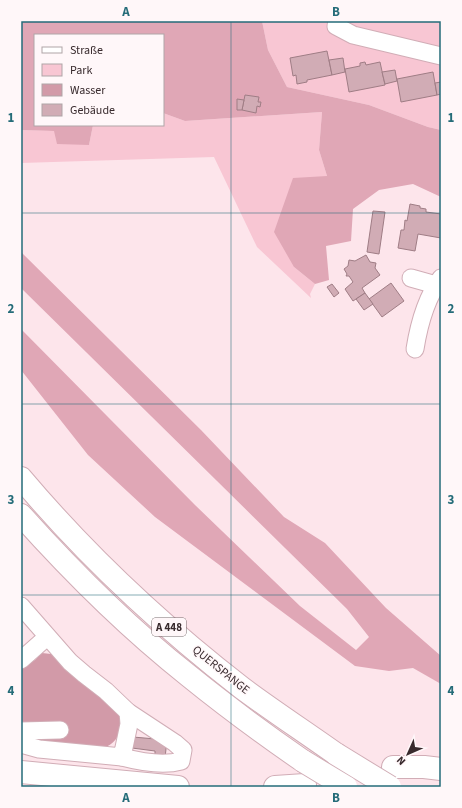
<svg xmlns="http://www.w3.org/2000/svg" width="462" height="808" viewBox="0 0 462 808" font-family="'Source Sans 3',sans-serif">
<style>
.green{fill:#f8c6d3}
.forest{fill:#e0a7b6}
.water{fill:#d29aa8}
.building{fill:#d1acb5;stroke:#9f7d85}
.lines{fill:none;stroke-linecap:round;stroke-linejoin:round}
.minor-casing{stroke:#d1adb6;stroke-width:19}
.highway-casing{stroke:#d1adb6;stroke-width:24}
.minor{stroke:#fff;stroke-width:17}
.highway{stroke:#fff;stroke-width:22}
.highway-bridge-casing{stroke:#d1adb6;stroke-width:24;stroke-linecap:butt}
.highway-bridge{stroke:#fff;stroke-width:22}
.grid{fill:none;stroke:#256c79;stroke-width:1;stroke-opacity:0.55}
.labels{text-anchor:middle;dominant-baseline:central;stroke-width:3;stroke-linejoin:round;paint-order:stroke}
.shield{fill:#fff7f9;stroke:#74686a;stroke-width:1}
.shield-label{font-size:11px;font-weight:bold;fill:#382a2d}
.street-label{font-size:12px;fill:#382a2d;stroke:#fff7f9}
.neatline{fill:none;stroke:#256c79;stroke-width:1.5}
.grid-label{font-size:13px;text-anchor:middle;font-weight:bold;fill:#256c79}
</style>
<rect width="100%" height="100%" fill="#fde5eb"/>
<g class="green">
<polygon points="262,21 441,21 441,130 428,127 369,105 287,87 268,50"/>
<polygon points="322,112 319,150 327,176 294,267 315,284 310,294 311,298 257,247 214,157 21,163 21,130 54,131 89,145 93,125 154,126 154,125 163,125 163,113 185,121"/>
</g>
<g class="forest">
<polygon points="21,21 262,21 268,50 287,87 369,105 428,127 441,130 441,197 413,184 379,190 353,209 351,241 326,246 329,280 315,284 294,267 274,232 293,178 327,176 319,150 322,112 185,121 163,113 163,35 35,35 35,125 93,125 89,145 57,144 54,131 21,130"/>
<polygon points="21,252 201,430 284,517 325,543 386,608 441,656 441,684 413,668 389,671 355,666 155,517 88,455 21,370 21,329 195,505 300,606 356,650 369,637 347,609 21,288"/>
</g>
<path class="water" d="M42,653L51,654L62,658L123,719C118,737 118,743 99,750L21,739V666L35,660Z"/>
<g class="building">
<polygon points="327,51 332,75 307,80 307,82 297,84 296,75 293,76 290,58"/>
<polygon points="343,58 345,72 332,75 329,60"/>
<polygon points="365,62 366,65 380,62 385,85 349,92 345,69 360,66 360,63"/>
<polygon points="395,70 397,81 385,84 382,72"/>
<polygon points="433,72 437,95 401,102 397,79"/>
<polygon points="441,82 441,94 437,95 435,83"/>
<polygon points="245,95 259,97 258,102 261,102 260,107 257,106 256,113 242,110"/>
<polygon points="237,99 244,100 242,110 237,110"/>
<polygon points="410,204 420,206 420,208 426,209 426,212 441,214 441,238 418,234 415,251 398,248 401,230 404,230 405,220 407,221"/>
<polygon points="373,211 385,212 379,254 367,252"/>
<polygon points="366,255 370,262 376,263 375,268 380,275 362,288 365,293 353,301 345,289 353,282 349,276 346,276 347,274 344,269 348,266 349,260 355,261"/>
<polygon points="391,283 404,301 382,317 369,299"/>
<polygon points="332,284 339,293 334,297 327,287"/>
<polygon points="365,293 373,304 364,310 356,299"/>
<polygon points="133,737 167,740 165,758 155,760 155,751 132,748"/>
</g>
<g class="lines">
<defs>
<g id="minor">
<polyline points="337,21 336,26 353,35 441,56"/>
<polyline points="411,278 436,285"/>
<path d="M415,349C419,324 426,298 441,278"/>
<path d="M21,606L70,662L84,674L106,691L128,712L175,743L183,750L181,761C163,766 141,762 122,757"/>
<polyline points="21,660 47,637"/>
<polyline points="21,731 60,730"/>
<polyline points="21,744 39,749 122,757 129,724 128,712"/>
</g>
<g id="highway">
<path d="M21,478C86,555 162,626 242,688C273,711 305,732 336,754"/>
<path d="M21,515C73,573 128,628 189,676C226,706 264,734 303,761"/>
<polyline points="393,767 424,767 441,769"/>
<polyline points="21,772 178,787"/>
<polyline points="275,787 305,785"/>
</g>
</defs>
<use href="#minor" class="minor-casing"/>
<use href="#highway" class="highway-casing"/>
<use href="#minor" class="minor"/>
<use href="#highway" class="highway"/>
<defs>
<g id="highway-bridge">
<polyline points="336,754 390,787"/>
<polyline points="303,761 346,787"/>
</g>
</defs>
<use href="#highway-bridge" class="highway-bridge-casing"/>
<use href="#highway-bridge" class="highway-bridge"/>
</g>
<path class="grid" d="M231,21V787M21,213H441M21,404H441M21,595H441"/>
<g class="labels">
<rect class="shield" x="152" y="618" width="34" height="18" rx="3"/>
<g class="shield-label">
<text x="169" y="627">A 448</text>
</g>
<g class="street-label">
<text transform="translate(221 670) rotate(39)">QUERSPANGE</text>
</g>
</g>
<rect width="462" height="808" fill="none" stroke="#fff7f9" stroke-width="44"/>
<rect x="34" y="34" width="130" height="92" fill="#fff7f9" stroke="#afa5a7"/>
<rect x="42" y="47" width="20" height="6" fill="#ffffff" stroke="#afa5a7"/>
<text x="70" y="54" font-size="12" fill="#382a2d">Straße</text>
<rect x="42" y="64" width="20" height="12" fill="#f8c6d3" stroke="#afa5a7"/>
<text x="70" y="74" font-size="12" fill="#382a2d">Park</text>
<rect x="42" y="84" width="20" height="12" fill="#d29aa8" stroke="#afa5a7"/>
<text x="70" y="94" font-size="12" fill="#382a2d">Wasser</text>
<rect x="42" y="104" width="20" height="12" fill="#d1acb5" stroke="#afa5a7"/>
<text x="70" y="114" font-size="12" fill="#382a2d">Gebäude</text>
<g transform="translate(408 754) rotate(225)" stroke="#fff7f9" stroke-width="3" paint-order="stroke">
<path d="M0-3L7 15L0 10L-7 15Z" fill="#382a2d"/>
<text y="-6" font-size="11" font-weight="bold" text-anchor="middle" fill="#382a2d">N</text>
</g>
<rect x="22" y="22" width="418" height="764" class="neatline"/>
<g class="grid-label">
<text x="126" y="16">A</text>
<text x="336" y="16">B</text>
<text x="11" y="122">1</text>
<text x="451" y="122">1</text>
<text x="11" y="313">2</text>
<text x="451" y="313">2</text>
<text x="11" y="504">3</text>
<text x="451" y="504">3</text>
<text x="11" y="695">4</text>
<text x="451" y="695">4</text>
<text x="126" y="802">A</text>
<text x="336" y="802">B</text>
</g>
</svg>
